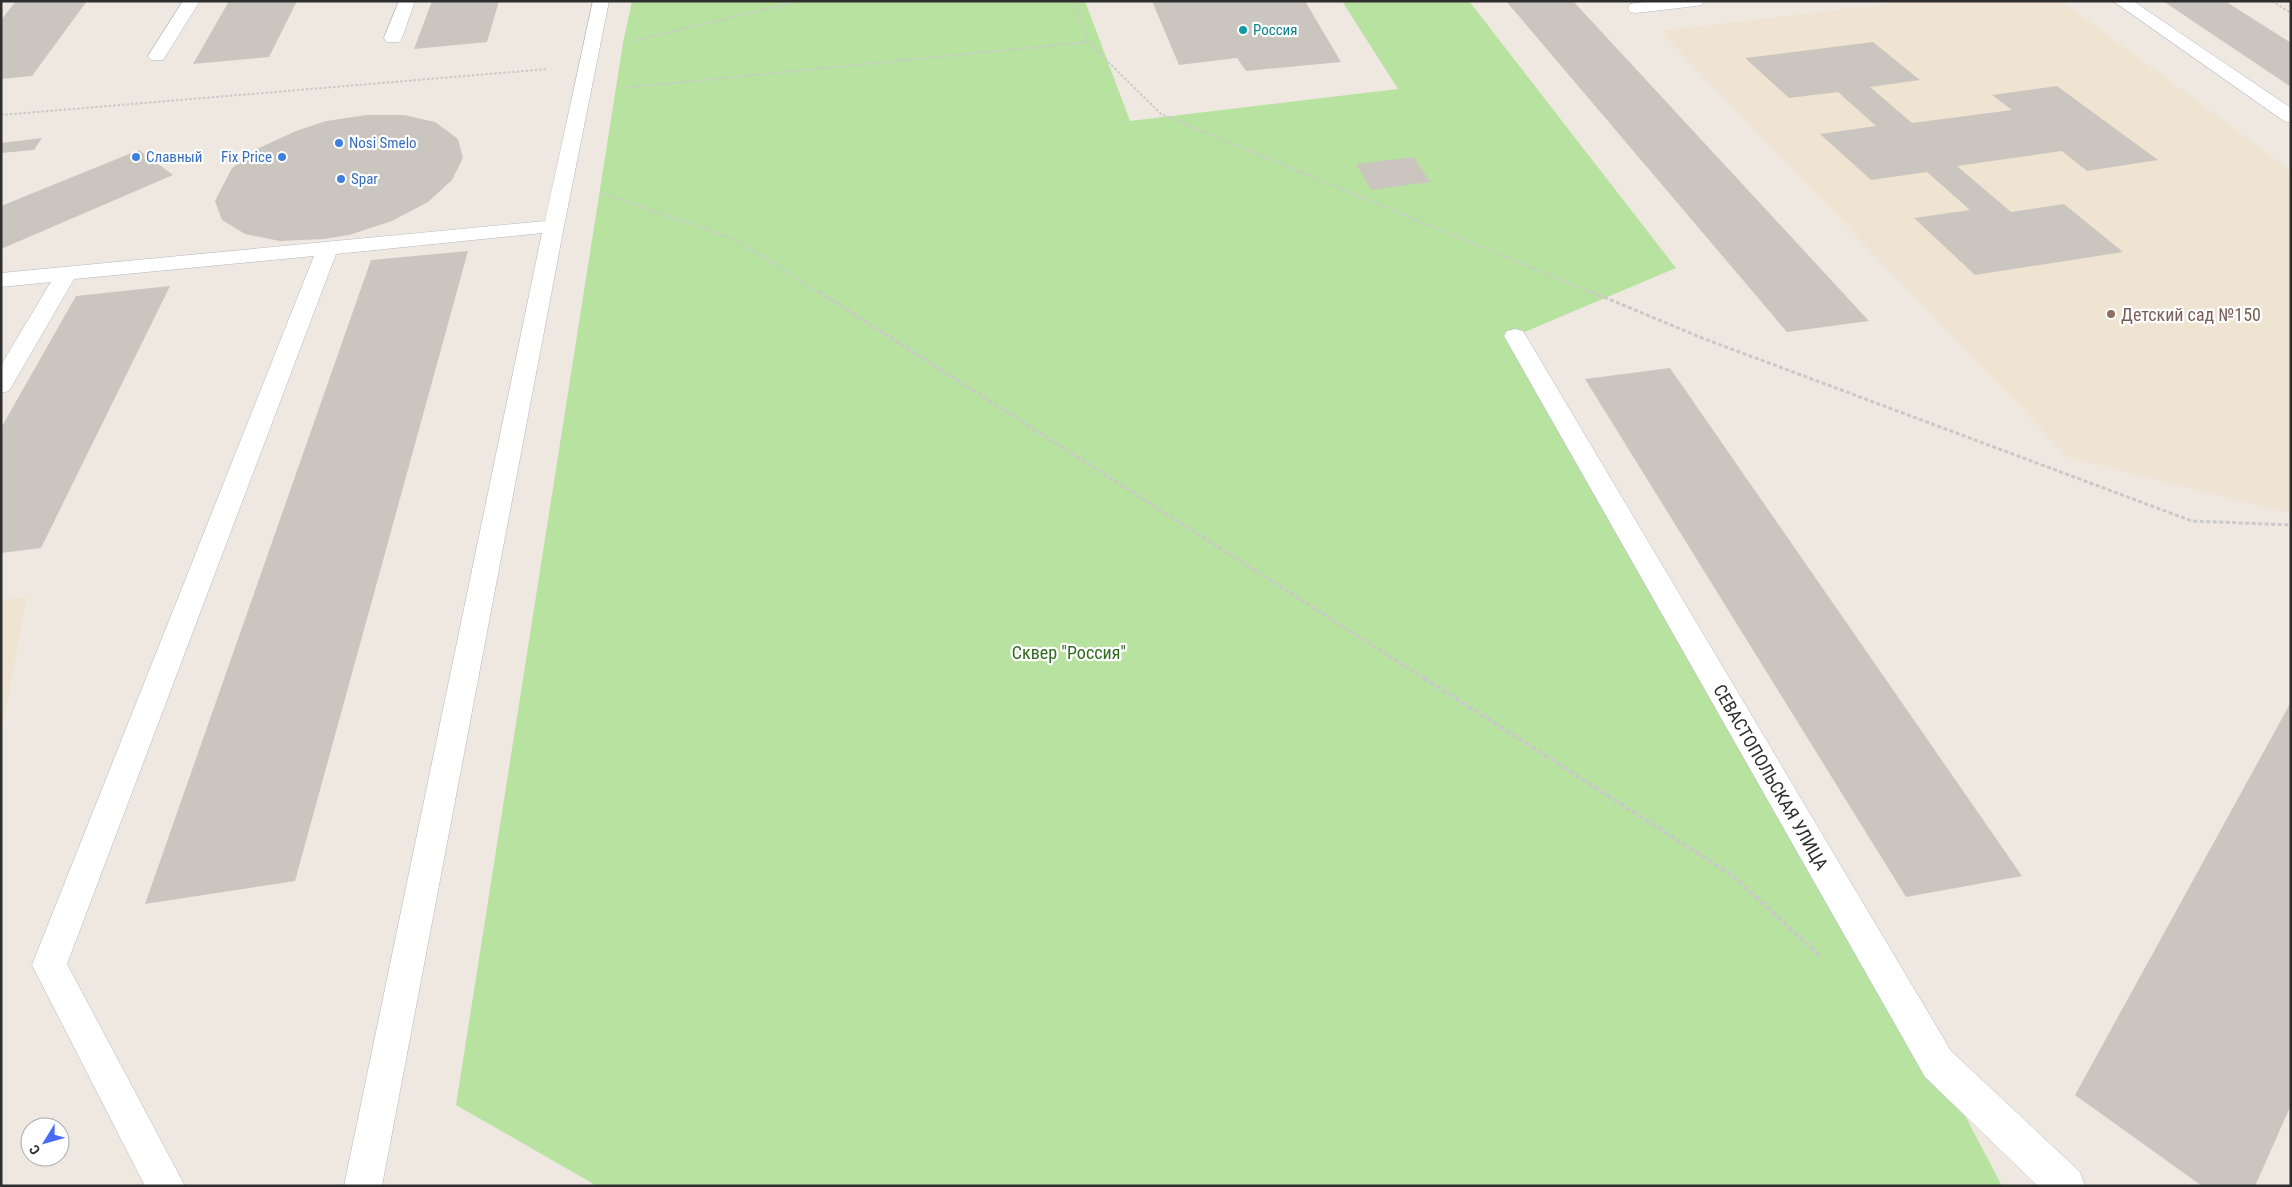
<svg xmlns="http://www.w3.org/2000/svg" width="2292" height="1187" viewBox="0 0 2292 1187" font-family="'Roboto Condensed',sans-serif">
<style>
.education{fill:#efe4d2}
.green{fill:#b8e2a0}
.building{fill:#cac6bf}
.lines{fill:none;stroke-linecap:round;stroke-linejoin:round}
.minor-casing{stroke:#b4b7c0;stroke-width:1}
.path-far2{stroke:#c9c9c9;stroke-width:2;stroke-dasharray:2.5 2;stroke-linecap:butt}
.path-far1{stroke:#c9c9c9;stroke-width:3;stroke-dasharray:4 2.5;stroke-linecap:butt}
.path{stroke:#c9c9c9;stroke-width:4;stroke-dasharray:4.5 3;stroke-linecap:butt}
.minor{fill:#fff;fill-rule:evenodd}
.culture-dot{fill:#0f9aa8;stroke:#fff;stroke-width:2}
.shop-dot{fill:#3f7fe0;stroke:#fff;stroke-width:2}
.education-dot{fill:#8d6e63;stroke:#fff;stroke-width:2}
.labels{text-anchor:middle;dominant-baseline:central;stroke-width:4.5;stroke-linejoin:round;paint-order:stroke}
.far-culture-label{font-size:15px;fill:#0d838f;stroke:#fff;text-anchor:start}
.far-shop-label{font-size:15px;fill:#366cbe;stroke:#fff;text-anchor:start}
.education-label{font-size:18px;fill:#785e54;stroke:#fff;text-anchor:start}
.park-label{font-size:18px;fill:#306a1e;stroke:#fff}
.street-label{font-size:18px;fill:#2e2e2e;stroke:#fff}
</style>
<rect width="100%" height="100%" fill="#eee8e1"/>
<g class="education">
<polygon points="1911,1 2062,1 2291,171 2291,513 2068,457 1660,31"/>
<polygon points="27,597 1,735 1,600"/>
</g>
<polygon class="green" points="632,1 1085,1 1130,121 1398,89 1342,1 1469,1 1676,268 1515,336 1938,1064 2002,1186 597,1186 456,1105 623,43"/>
<g class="building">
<polygon points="16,1 87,1 32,76 1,79 1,20"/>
<polygon points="229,1 297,1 269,57 193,64"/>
<polygon points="432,1 499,1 487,42 414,49"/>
<polygon points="1152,1 1305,1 1341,62 1246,71 1237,58 1179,65"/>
<polygon points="1506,1 1573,1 1869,321 1787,332"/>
<polygon points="2163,1 2225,1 2291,43 2291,87"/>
<polygon points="1873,42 1920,80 1870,87 1912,123 2012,110 1992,95 2057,86 2158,160 2087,171 2062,151 1957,166 2011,212 2064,204 2123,252 1975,275 1914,218 1970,210 1927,172 1871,180 1820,134 1876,126 1838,92 1789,98 1745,58"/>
<polygon points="367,115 404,115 435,122 458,139 463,158 452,180 428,202 392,221 349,235 324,239 280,241 245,234 222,220 215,201 232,168 259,148 296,131 326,121"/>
<polygon points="42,138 34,150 1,153 1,143"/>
<polygon points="139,150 173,175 1,249 1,206"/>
<polygon points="1414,157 1430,182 1371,190 1356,164"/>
<polygon points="468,251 295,881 145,904 371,260"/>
<polygon points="170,286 41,548 1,553 1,428 76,296"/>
<polygon points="1670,368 2022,876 1906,897 1585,379"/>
<polygon points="2291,702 2291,1105 2255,1186 2202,1186 2075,1095"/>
</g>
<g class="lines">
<defs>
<g id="minor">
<polygon points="183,1 200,1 163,60 151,60 148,56"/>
<polygon points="399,1 415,1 402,38 399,42 387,42 384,38"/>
<polygon points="593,1 609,1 564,226 382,1186 344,1186 542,233 336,254 67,964 185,1186 145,1186 32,965 314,256 74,279 9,391 1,393 1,365 51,282 1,287 1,273 545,221"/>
<polygon points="1651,1 1704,1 1702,5 1696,6 1636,13 1630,12 1628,8 1630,4"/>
<polygon points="2113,1 2133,1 2291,108 2291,123 2284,121"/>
<polygon points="1515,329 1523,331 1526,336 1951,1051 2080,1172 2085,1186 2038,1186 1925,1077 1504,336 1507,331"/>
</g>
</defs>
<use href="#minor" class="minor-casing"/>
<g class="path-far2">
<polyline points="1073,1 1088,42 1161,114 1595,294"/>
<polyline points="2272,1 2291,13"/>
<polyline points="633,41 800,1"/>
<polyline points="623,88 1088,42"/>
<polyline points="1,115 548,69"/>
<polyline points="602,193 737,240 821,294"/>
</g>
<g class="path-far1">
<polyline points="819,292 1425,679"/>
<polyline points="1592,292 1702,338 2192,521 2291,525"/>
</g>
<polyline class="path" points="1424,678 1732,875 1819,955"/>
<use href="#minor" class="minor"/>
</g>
<circle class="culture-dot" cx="1243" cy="30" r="5"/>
<g class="shop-dot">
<circle cx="339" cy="143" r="5"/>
<circle cx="136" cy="157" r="5"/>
<circle cx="282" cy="157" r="5"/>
<circle cx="341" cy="179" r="5"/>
</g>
<circle class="education-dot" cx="2111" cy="314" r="5"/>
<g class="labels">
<g class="far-culture-label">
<text x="1253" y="30">Россия</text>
</g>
<g class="far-shop-label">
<text x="349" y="143">Nosi Smelo</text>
<text x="146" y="157">Славный</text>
<text x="272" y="157" text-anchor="end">Fix Price</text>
<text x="351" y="179">Spar</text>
</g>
<g class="education-label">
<text x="2121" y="314">Детский сад №150</text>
</g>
<g class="park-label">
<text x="1069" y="652">Сквер "Россия"</text>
</g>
<g class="street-label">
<text transform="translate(1771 777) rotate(60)">СЕВАСТОПОЛЬСКАЯ УЛИЦА</text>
</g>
</g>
<rect width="2292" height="1187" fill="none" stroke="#2e2e2e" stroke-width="5"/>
<g transform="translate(45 1142) rotate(233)"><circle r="24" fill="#ffffff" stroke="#ababab"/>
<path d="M0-4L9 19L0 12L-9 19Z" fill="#486df4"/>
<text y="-8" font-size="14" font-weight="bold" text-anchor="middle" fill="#2e2e2e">С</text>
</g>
</svg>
